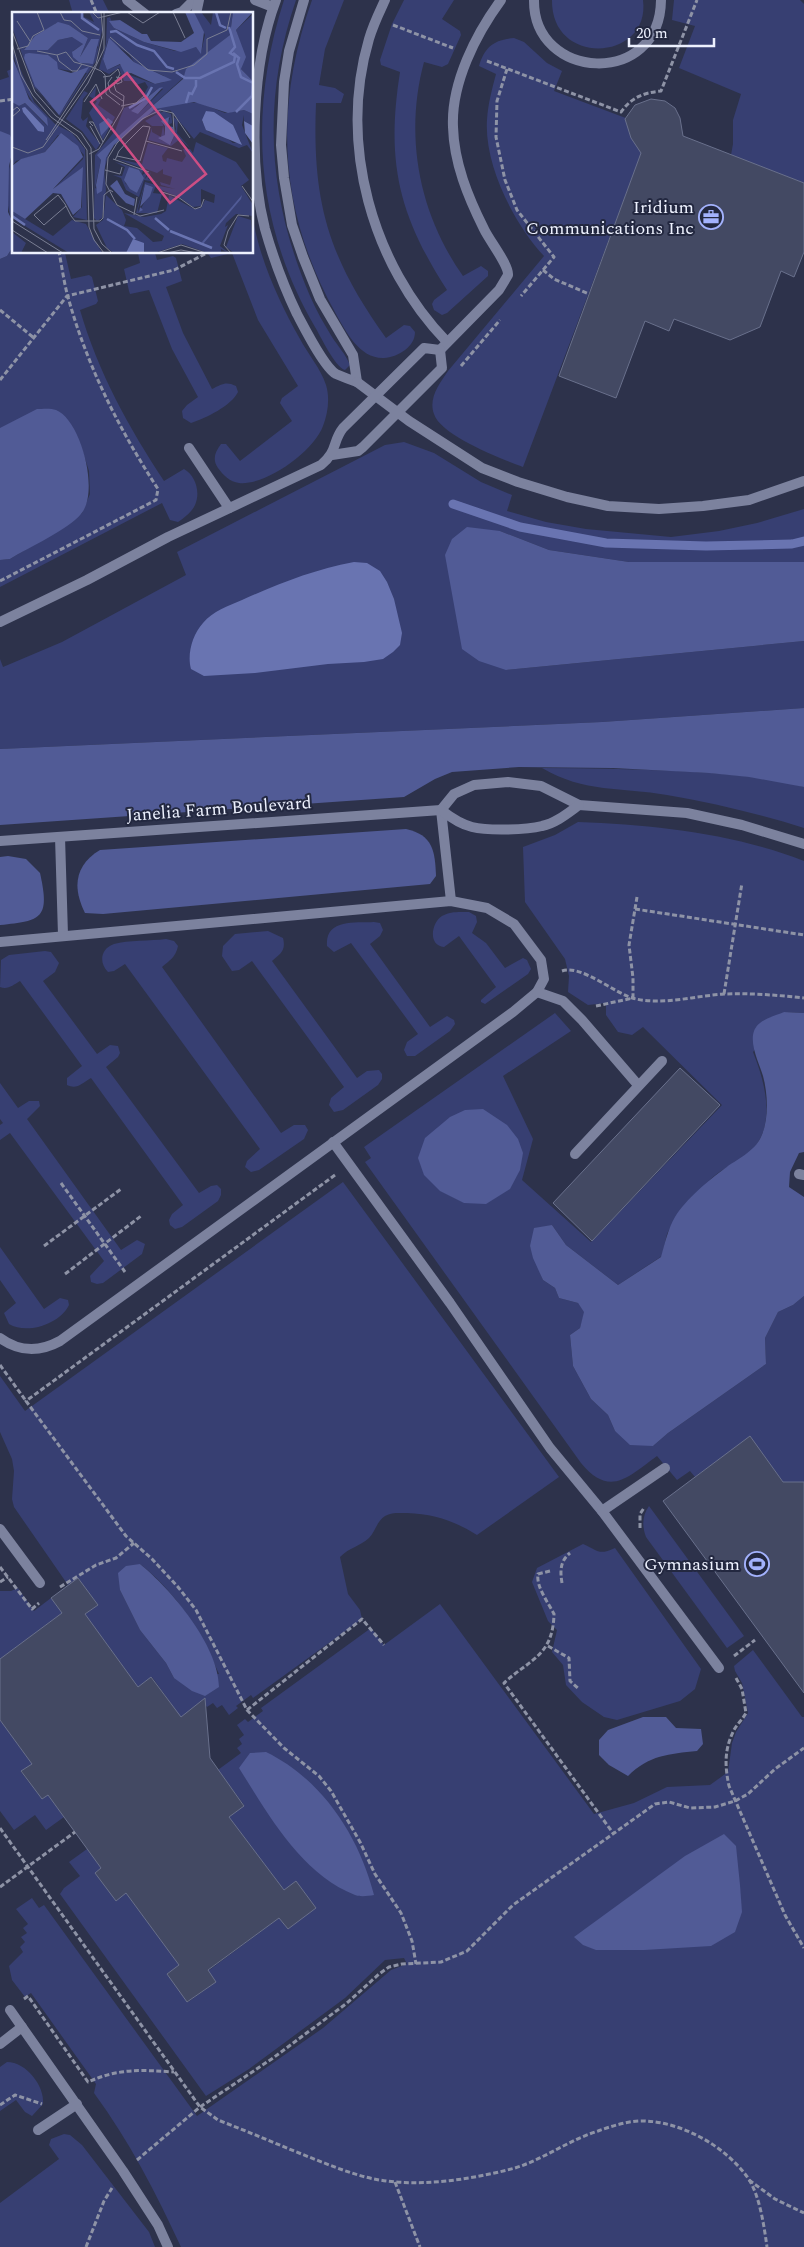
<svg xmlns="http://www.w3.org/2000/svg" width="804" height="2247" viewBox="0 0 804 2247" font-family="Spectral,serif">
<style>
.green{fill:#373f72;fill-rule:evenodd}
.forest{fill:#515b96}
.water{fill:#6974b1}
.lines{fill:none;stroke-linecap:round;stroke-linejoin:round}
.stream{stroke:#6974b1;stroke-width:9}
.building{fill:#434963;stroke:#69708c}
.path{stroke:#8e93a6;stroke-width:3;stroke-dasharray:5 2.5;stroke-linecap:butt}
.lane{stroke:#7c829e;stroke-width:10}
.street{stroke:#7c829e;stroke-width:10}
.labels{text-anchor:middle;dominant-baseline:central;stroke-width:4;stroke-linejoin:round;paint-order:stroke}
.poi-label{font-size:18px;fill:#edf1fe;stroke:#232840;text-anchor:end}
.street-label{font-size:18px;fill:#edf1fe;stroke:#232840}
.inset-river{fill:none;stroke:#6974b1;stroke-width:2.5}
.inset-road{fill:none;stroke:#7a7e93;stroke-width:1}
.view{fill:#cd4e84;fill-opacity:0.15;stroke:#cd4e84;stroke-width:2.5}
.inset-edge{fill:none;stroke:#edf1fe;stroke-width:2.5}
</style>
<rect width="100%" height="100%" fill="#2d324b"/>
<g class="green">
<polygon points="69,0 103,0 110,14 73,14"/>
<path d="M284,0H296C261,102 268,198 310,296C316,310 324,324 332,337C338,346 346,355 350,365L345,370C335,367 321,337 315,327C255,224 248,112 284,0Z"/>
<path d="M312,0H344L325,49L319,85L335,88L344,94L341,103H316C312,202 328,257 386,338L404,325L410,326L415,332C415,347 398,357 384,358C360,359 346,332 336,314C279,212 273,110 312,0Z"/>
<path d="M404,0H454L442,19L460,31L461,35L448,64L442,67L424,62C404,136 419,214 463,276L481,266L488,271V276L447,313L442,315L434,310L432,304L434,300L447,290C398,214 386,161 400,72L381,65L380,60L392,24Z"/>
<path d="M552,0H643C651,61 551,68 552,0Z"/>
<polygon points="674,0 800,0 804,4 804,183 731,155 733,144 733,120 741,94 679,68 695,26 672,20"/>
<path d="M514,38L524,42L547,63L562,71L554,91L631,120C627,133 631,142 643,149L523,467C502,459 441,436 434,414C428,398 440,383 448,371L544,256C514,224 484,165 487,120C488,104 492,89 496,74L479,66C485,47 493,40 514,38Z"/>
<path d="M14,68V225C2,200 8,171 14,145L0,131V80L9,77L7,71Z"/>
<path d="M253,219C260,260 279,302 300,339C308,354 321,369 326,385C330,398 328,413 323,426C314,451 266,486 239,483C230,482 223,475 218,468C212,459 215,452 221,444H226L240,461L292,421L280,403L282,398L298,386L258,320L232,253L211,258L208,254L252,252Z"/>
<path d="M14,245V252L65,253L71,279L89,275L92,277L98,301L96,304L80,310C98,372 129,428 164,481L184,469C195,475 201,492 195,505C192,512 184,518 178,522L170,520L162,503L0,587V560L10,559L63,527L82,513L90,494L89,471L80,443L0,428V259L7,256Z"/>
<path d="M138,253H155L157,260L173,256L176,258L182,281L166,287L183,333L212,389C222,384 226,381 236,386L238,392C231,406 206,418 191,423L183,418L182,411L187,405L198,397L172,349L149,290L130,294L129,291L124,269L140,263Z"/>
<polygon points="404,442 434,453 481,482 512,495 507,511 546,522 586,529 671,537 719,531 757,523 804,509 804,562 629,562 549,550 500,531 506,670 804,641 804,708 602,722 0,749 0,659 3,667 62,642 186,575 177,552 385,445"/>
<path d="M542,768C587,768 631,769 676,771C718,773 763,776 804,787V828C759,814 714,803 667,795C622,787 584,793 542,768Z"/>
<path d="M578,822C654,825 732,833 804,861V1013L784,1012L753,1052C765,1082 777,1125 751,1151C741,1161 724,1167 713,1177C701,1187 673,1220 667,1234C665,1241 664,1249 662,1256L618,1285L566,1245L552,1225L530,1246L543,1280L555,1288L559,1298L578,1303L585,1312L580,1328L570,1335L573,1366L591,1399L608,1415L615,1431L653,1446L668,1433L766,1364L765,1338L778,1312L793,1305L804,1296V1482H783L750,1437L695,1477L690,1471L677,1480L657,1456C628,1477 610,1498 581,1463L365,1162L371,1158L364,1147L555,1013L571,1031L503,1076L533,1139L522,1180L591,1242L722,1105L643,1027L632,1035L618,1032L606,1015V1003L588,1005L568,992L569,976L565,959L525,902L523,847L555,835Z"/>
<path d="M469,912L476,916L477,922L472,933L486,943L505,968L523,958L527,960L531,969L528,974L485,1004L481,1002V1000L496,987L459,936L444,947C428,946 431,923 442,916C450,911 460,912 469,912Z"/>
<path d="M374,922L380,923L383,930L380,936L370,944L430,1027L447,1016L454,1020L455,1024L450,1031L415,1056H407L404,1050L407,1042L418,1034L351,943L334,952L327,946C325,919 354,923 374,922Z"/>
<path d="M268,931L283,938C286,951 281,953 272,961L357,1078L367,1071L379,1070L382,1074V1079L378,1085L343,1110L334,1112L329,1105L331,1098L344,1087L252,961L239,970L232,971L222,956L223,946L235,934Z"/>
<path d="M166,939L174,941L178,946C176,957 169,961 162,967L281,1133L294,1125H305L308,1130L304,1139L259,1170L251,1172L245,1167L247,1161L260,1149L125,964L114,971L108,972C99,963 100,949 114,944C128,940 151,941 166,939Z"/>
<path d="M45,951L51,952L59,963L55,972L43,981L97,1054L110,1045L118,1046L120,1053L118,1057L106,1067L199,1193L211,1186L217,1185L221,1189V1195L218,1201L182,1227L175,1229L170,1225L169,1220L172,1214L183,1205L91,1078C82,1083 77,1090 67,1085V1078L82,1066L20,981C13,985 8,990 0,987L1,960L9,955Z"/>
<polygon points="0,1083 18,1108 29,1101 39,1101 40,1106 27,1119 121,1250 137,1240 145,1244 142,1254 103,1283 97,1284 91,1282 90,1276 104,1261 10,1133 0,1140 0,1125 3,1123 0,1119"/>
<path d="M343,1182L559,1477L477,1535C455,1521 434,1514 407,1513C399,1513 392,1512 385,1516C377,1521 375,1532 369,1538C359,1547 350,1547 340,1557L348,1594L360,1610L362,1619L253,1698L251,1695L236,1706L238,1708L229,1715L222,1705L217,1708L213,1703L207,1707L203,1701L173,1723L172,1705L152,1677L138,1687L85,1614L98,1605L78,1578L68,1585L14,1507L12,1499L14,1471L12,1459L0,1432V1376L25,1411ZM140,1564C177,1593 201,1632 219,1674L174,1678L166,1663L140,1630L120,1590Z"/>
<path d="M0,1247L44,1309L60,1298L68,1300L69,1305C60,1324 27,1335 9,1324L4,1313L16,1303L0,1280Z"/>
<path d="M649,1506L744,1636L727,1648L646,1537C642,1526 642,1516 649,1506Z"/>
<path d="M583,1544C598,1550 598,1556 615,1548L701,1669L695,1689L680,1701L617,1720L604,1717L582,1702L566,1685L563,1665L552,1652L557,1630L548,1621L532,1582L537,1568Z"/>
<polygon points="18,1588 34,1611 51,1598 62,1613 0,1659 0,1591 11,1591"/>
<path d="M440,1604L594,1814L634,1803L667,1787L710,1785L728,1772L732,1743L736,1732L748,1713L742,1683L735,1671L734,1666L753,1650L802,1717H804V2247H181C156,2193 130,2142 94,2093L96,2084L31,1993L25,1997L12,1980L9,1966L23,1952L20,1947L25,1942L21,1937L27,1933L23,1928L28,1924L16,1909L32,1898L39,1908L44,1905L197,2116L323,2028L391,1970L407,1964L404,1958L385,1960L345,1998L249,2069L206,2096L60,1894L64,1888L80,1876L69,1862L87,1849L101,1868L95,1873L116,1901L126,1893L179,1965L167,1974L188,2002L216,1982L208,1971L279,1918L288,1929L316,1908L296,1881L284,1890L229,1817L244,1805L224,1778L211,1775L241,1753L237,1748L242,1744L239,1739L244,1735L237,1725L245,1719L248,1722L263,1711L261,1708L371,1628L384,1645Z"/>
<polygon points="0,1720 32,1764 21,1772 42,1799 48,1795 64,1817 46,1830 35,1815 14,1830 0,1811"/>
<path d="M7,2062C26,2062 45,2086 43,2104L32,2116L25,2112L16,2100L0,2111V2067Z"/>
<polygon points="64,2134 70,2135 82,2145 149,2232 155,2247 0,2247 0,2203 59,2159 49,2145 51,2139"/>
</g>
<g class="forest">
<polygon points="0,131 10,135 14,145 9,166 8,212 14,225 14,245 7,256 0,259"/>
<path d="M37,409C42,409 51,408 56,410C81,420 100,492 81,514C68,530 29,547 10,559L0,560V428Z"/>
<polygon points="467,527 500,531 549,550 629,562 804,562 804,641 506,670 479,661 462,649 445,555 452,539"/>
<polygon points="804,708 804,787 749,777 709,773 613,768 519,767 452,772 435,779 404,797 0,825 0,749 602,722"/>
<path d="M406,829C433,835 435,851 436,876L430,884L103,914L85,913C72,887 75,865 100,850Z"/>
<path d="M8,856L26,859L40,873C50,918 42,921 0,925V857Z"/>
<path d="M784,1012L804,1013V1152L799,1153L790,1172L789,1187L804,1197V1296L793,1305L778,1312L765,1338L766,1364L668,1433L653,1446L630,1445L615,1431L608,1415L591,1399L573,1366L570,1335L580,1328L584,1312L578,1303L559,1298L555,1288L543,1280L533,1258L530,1246L534,1228L552,1225L566,1245L618,1285L661,1257C665,1243 668,1229 675,1217C685,1200 709,1180 724,1169C737,1159 754,1152 761,1137C769,1120 768,1094 763,1076C759,1062 744,1035 760,1023C766,1018 777,1015 784,1012Z"/>
<polygon points="483,1109 507,1125 518,1139 523,1153 520,1170 510,1189 486,1204 464,1203 440,1191 424,1175 418,1158 425,1138 450,1117 465,1110"/>
<path d="M140,1564C171,1589 219,1646 219,1687L205,1696L192,1691L174,1678L166,1663L140,1630L120,1590L118,1573L126,1566Z"/>
<path d="M643,1717H666L676,1728L701,1729L703,1744L697,1751C669,1754 649,1755 628,1776L609,1765L599,1755V1740L608,1730Z"/>
<path d="M266,1752C322,1779 359,1836 374,1895C368,1896 360,1897 355,1895C301,1874 268,1814 239,1768L250,1753Z"/>
<polygon points="724,1834 736,1846 740,1885 742,1912 735,1932 711,1946 644,1950 596,1950 583,1945 574,1937 685,1856"/>
</g>
<path class="water" d="M354,562L367,563L380,571L387,582L394,599L402,633L400,645L393,652L383,659L364,662L328,664L255,673L204,676L191,669C187,655 192,635 203,623C213,611 228,606 242,600C280,583 313,570 354,562Z"/>
<g class="lines">
<polyline class="stream" points="453,504 520,527 606,543 706,546 792,544 804,541"/>
</g>
<g class="building">
<polygon points="651,99 665,101 675,108 680,118 683,136 804,183 804,252 794,277 781,271 760,327 730,340 674,319 669,331 645,321 616,398 559,376 641,153 631,138 625,119 635,105"/>
<polygon points="680,1068 720,1105 592,1241 553,1203"/>
<polygon points="750,1436 783,1482 804,1482 804,1693 663,1501"/>
<polygon points="78,1578 98,1605 85,1614 138,1687 151,1677 181,1717 205,1698 210,1758 244,1806 229,1817 284,1890 296,1881 316,1908 288,1929 279,1918 208,1970 216,1982 187,2002 167,1974 179,1965 126,1893 116,1901 95,1873 101,1868 48,1795 42,1799 21,1771 32,1764 0,1720 0,1659 62,1613 51,1598"/>
</g>
<g class="lines">
<g class="path">
<polyline points="91,0 97,14"/>
<polyline points="393,25 453,48"/>
<path d="M487,61L621,112C632,97 643,93 661,91L697,0"/>
<polyline points="507,69 497,101 496,137 505,180 517,210 554,257 521,296"/>
<polyline points="0,101 14,99"/>
<polyline points="543,270 554,279 589,294"/>
<polyline points="0,310 34,338"/>
<polyline points="461,366 500,320"/>
<polyline points="0,380 67,296 174,270 207,253"/>
<path d="M0,581L156,500L158,489C119,429 87,366 68,297C64,283 62,267 59,252"/>
<polyline points="635,909 804,935"/>
<path d="M562,971C582,964 616,995 636,999C664,1005 695,996 724,994C750,993 777,995 804,998"/>
<polyline points="724,994 742,883"/>
<polyline points="596,1006 633,998 633,978 629,945 637,897"/>
<polyline points="335,1175 26,1401 126,1536 152,1559 178,1587 196,1610 247,1710 284,1748 319,1776 331,1791 360,1842 375,1874 401,1913 412,1941 416,1964"/>
<polyline points="61,1183 125,1272"/>
<polyline points="44,1246 121,1189"/>
<polyline points="65,1274 141,1216"/>
<polyline points="0,1365 26,1401"/>
<polyline points="640,1528 640,1514 644,1508"/>
<polyline points="0,1567 32,1609 39,1603"/>
<path d="M550,1571L538,1574C536,1587 548,1602 554,1614C553,1656 530,1659 504,1683L613,1833"/>
<polyline points="0,1582 8,1577"/>
<path d="M562,1583C560,1571 560,1561 570,1553"/>
<polyline points="60,1587 96,1565 116,1558 134,1543"/>
<polyline points="548,1646 569,1658 570,1681 579,1689"/>
<polyline points="734,1656 755,1640"/>
<path d="M736,1678L742,1689L746,1713C743,1719 736,1725 733,1732C724,1751 725,1767 729,1786L785,1915L804,1948"/>
<polyline points="247,1710 362,1619 384,1645"/>
<path d="M0,1828L200,2107L218,2120C249,2132 279,2145 309,2157C337,2168 365,2180 396,2182C435,2185 477,2178 515,2168C544,2159 569,2140 598,2131C612,2126 630,2120 646,2121C684,2123 726,2147 748,2178C760,2196 764,2226 767,2247"/>
<polyline points="0,1887 75,1832"/>
<path d="M24,1999L28,1996L88,2082C119,2068 142,2070 174,2072"/>
<polyline points="0,2105 15,2095 42,2104"/>
<polyline points="137,2160 200,2107 273,2058 347,2003 379,1974 389,1967 402,1964 441,1962 467,1951 513,1905 655,1804 669,1802 690,1808 715,1807 735,1801 748,1794 775,1769 804,1748"/>
<polyline points="749,2180 775,2199 804,2213"/>
<polyline points="395,2182 420,2247"/>
<polyline points="86,2247 104,2201 112,2188"/>
</g>
<g class="lane">
<polyline points="127,0 145,14"/>
<polyline points="255,0 273,7"/>
<path d="M276,0C252,63 248,163 265,229C273,257 284,287 297,314C304,327 324,367 336,374C343,377 351,380 357,382L353,355L320,299L303,257L292,225L284,178L281,145L284,82L289,51L304,0"/>
<path d="M385,0C379,13 373,25 369,39C338,144 372,265 447,342"/>
<path d="M534,0C533,81 660,88 661,0"/>
<polyline points="176,14 182,12 194,0"/>
<polyline points="196,14 199,0"/>
<path d="M440,350L499,290L508,275C509,265 489,240 484,229C468,197 454,163 453,127C451,83 476,34 501,0"/>
<polyline points="357,382 409,421 482,468 518,482 567,497 608,506 659,509 703,506 749,500 804,481"/>
<polyline points="189,448 229,508"/>
<polyline points="332,455 358,451 363,447 442,368 440,350"/>
<path d="M0,622L87,580L168,537L321,465C338,451 332,442 343,428L424,348L440,350"/>
<polyline points="441,810 451,901"/>
<polyline points="60,837 63,935"/>
<path d="M0,942L451,901L487,908L514,924L541,960L544,979L537,992L513,1012L60,1341C40,1352 19,1352 0,1338"/>
<polyline points="537,992 563,1001 582,1020 638,1085"/>
<polyline points="333,1142 450,1303 550,1448 602,1511 719,1668"/>
<polyline points="575,1154 662,1061"/>
<polyline points="799,1174 804,1175"/>
<polyline points="602,1511 665,1468"/>
<polyline points="0,1529 40,1583"/>
<polyline points="10,2010 123,2171 158,2225 168,2247"/>
<polyline points="0,2044 22,2027"/>
<polyline points="38,2130 77,2104"/>
</g>
<g class="street">
<polyline points="441,810 454,794 474,785 508,782 541,786 579,805 687,813 742,825 804,844"/>
<path d="M0,841L441,810C450,817 460,824 472,827C488,831 526,830 542,826C556,823 568,813 579,805"/>
</g>
</g>
<defs>
<symbol id="office-ring" viewBox="-11 -11 22 22"><circle r="9.5" fill="#232840" stroke="#a3b2fd" stroke-width="1.5"/><path d="M-6-3h4V-5.5h4V-3h4V5H-6ZM-1-4.5V-3h2v-1.5ZM-6 0V1H6V0Z" fill="#a3b2fd"/></symbol>
<symbol id="stadium-ring" viewBox="-11 -11 22 22"><circle r="9.5" fill="#232840" stroke="#a3b2fd" stroke-width="1.5"/><path d="M0-5a6.5 5 0 1 0 0 10a6.5 5 0 1 0 0-10ZM-3.5-1.8h7v3.6h-7Z" fill="#a3b2fd"/></symbol>
</defs>
<g fill-rule="evenodd">
<use href="#office-ring" x="697" y="203" width="28" height="28"/>
<use href="#stadium-ring" x="743" y="1550" width="28" height="28"/>
</g>
<g class="labels">
<g class="poi-label">
<text x="694" y="207">Iridium<tspan x="694" dy="21">Communications Inc</tspan></text>
<text x="740" y="1564">Gymnasium</text>
</g>
<g class="street-label">
<text transform="translate(219 809) rotate(-4)">Janelia Farm Boulevard</text>
</g>
</g>
<g transform="translate(12 12)">
<rect width="241" height="241" fill="#2d324b"/>
<path d="M0,0H71L72,5L82,10L77,0H88L90,18L84,49L48,104L22,75L0,15ZM44,11L57,13L76,26L68,45L79,27L86,35L78,52L68,51L61,39L71,32L68,27L60,25L46,28L36,38L12,37ZM13,42L36,43L46,57L75,61L51,97L37,93L25,77ZM182,0H189L199,13L201,0H221L218,23L174,59L171,66L86,143L89,148L83,176L90,179L89,168L94,146L97,141L92,158L94,178L90,206L85,209L82,206L83,143L103,119L112,96L128,90L136,75L133,70L124,73L123,69H112L107,56L97,62L87,57L94,32L95,6L98,5L102,16L132,30L163,39L184,35L189,41L193,23ZM96,28L117,42L122,50L152,64V70L143,72L112,61L111,53H107L95,58L91,47ZM147,76L151,77L126,102L123,95ZM241,2L240,14L241,69L229,57L231,39L224,18ZM0,37L22,90L43,112L60,121L73,137L75,208L61,205L70,195V156L41,178L71,147L72,143L60,129L46,123L33,140L4,149L0,154V89L7,94L13,91L35,114L9,71ZM84,75L83,86L89,87L86,93L103,105L91,128L77,101L85,89L77,84ZM72,79L76,81L71,87L69,106L71,109L76,105L74,114L88,132L84,138L70,119L54,107ZM169,90L188,91L213,101L232,98L241,102V114L232,109V103L230,113L241,141L235,133L227,136L188,120L182,127L158,98L131,105L145,96ZM195,99L219,112L229,130L221,131L212,124L197,120L190,109ZM150,99L159,102L160,108V111L156,113L158,106L150,108L153,123L149,128L159,132L162,124L160,115H156L159,114L161,115L163,119L164,117L161,105L166,108L165,121L178,136L168,127L159,134L136,128L140,116V120L149,125L151,114H140L133,109ZM184,130L224,150L237,168L229,174L241,193V204L224,202L214,211L213,215L216,213L208,234L217,241L209,237V241H196L170,232L142,241H102L95,236L84,213L91,208L94,183L110,198L114,208L112,214L125,216L141,230L150,229L152,224L112,201L132,205L149,202L154,199L157,183L182,197L189,196L193,188L202,191L203,183L189,177V194L181,195L167,185L149,178L147,174L163,177L149,173L148,170L158,173L160,165L151,162V157L145,161L105,147L130,152L136,131L156,136L150,144L151,149L154,150L155,146L170,150L174,144L171,137H178L181,141ZM103,150L131,158L130,163L135,160L133,167L139,160L136,167L146,170L132,168L127,185L114,178L109,166L101,163L110,164L113,155ZM127,158L132,166L125,181L113,171ZM133,170L144,173L141,181L150,182L145,201H124ZM133,172L141,175L127,200L126,197ZM0,199L41,224L60,208L74,212L90,241H57L0,206ZM226,204L239,208L241,241H222L214,235ZM0,220L14,231L9,241H0Z" fill="#373f72" fill-rule="evenodd"/>
<path d="M173,0H182L192,20L189,42L184,35L169,40L132,30L102,16L97,9L108,8L130,22H135L139,29L169,30L182,21ZM221,0H241L224,18L234,45L229,57L241,69V102L232,98L216,101L182,90L143,97L102,133L94,146L90,179L85,182L84,173L89,148L85,143L171,67L174,57L218,23ZM46,10L57,13L76,26L68,45L79,27H87L81,52L68,51L61,45L60,40L71,32L60,25L46,28L36,38H12L23,24ZM97,26L122,50L160,68L143,72L119,61L113,62L108,52L95,58L91,47ZM17,41L36,43L45,50L46,57L59,61L77,55L47,103L23,74L12,46L13,42ZM0,44L17,87L35,106L36,114L13,91L7,94L0,90ZM151,75L126,102L119,99L147,76ZM157,105L156,115H161L162,124L158,133L146,126L153,123V114L149,109ZM96,106L101,110L89,124L87,112ZM49,121L66,134L71,145L41,177L71,155L69,196L61,203L49,182L41,181L13,207L0,199V154L9,147L33,140ZM117,155L127,158L132,166L125,181L118,177L112,168ZM105,168L113,182L123,187L122,194L114,191L98,174ZM133,172L141,175L138,184L128,195L131,198L127,200ZM230,183L229,187L191,232L190,230Z" fill="#515b96"/>
<path d="M13,95L32,115V120L26,119L11,100L10,96ZM194,99L202,100L221,113L230,133L194,118L190,108ZM232,109L241,114V132L233,121ZM121,227L132,231V241H114Z" fill="#6974b1"/>
<path class="inset-river" d="M70,0V6L87,18M204,0L208,13L214,16M98,20L104,19L125,33L142,39L155,55L162,57M221,41L227,46L225,52L229,65L241,71L240,84L224,100M164,60L173,66H188L222,50L223,44L218,41L223,35L217,15M174,91L177,81L180,82L184,74V68M117,96L134,86L140,75M0,204L13,213M143,206L157,218M95,207L115,218L123,227M158,219L200,236"/>
<path class="inset-road" d="M48,0L52,8L59,9L70,19L88,23M80,0L86,6L111,0M115,0L131,11L148,0M161,0L173,26M5,9L18,29M0,19L23,80L44,104L69,121L79,136L82,217L90,232L100,241M98,25L136,58L160,60L182,53L195,42V27L215,18L219,0M0,31L9,63L21,84L39,105L65,124L75,138L77,215L82,228L92,241M5,37L16,34L21,24L32,18L25,0M25,39L45,43M70,52L65,59H60L47,49L45,43L54,40L62,50L80,55L89,59L93,63L94,82L108,93M100,65L96,71L98,80L111,89M103,68L105,72L110,70L109,66L104,65M72,90L84,72L90,87M109,94L124,91L133,83M0,99L5,95L8,98L0,105M161,101L162,120L166,125M78,114L88,132M81,114L77,110H81L91,130M34,128L84,52L91,23L89,0M134,129L170,139M0,135L16,141L31,135L76,71L92,37V0M77,142L87,137L111,96L112,84L104,79L102,73L108,62L106,57L98,64L91,65M101,147L137,160M103,148L105,144L106,141L107,139L115,130L131,114L138,115L128,149L105,144M93,158L108,162L110,155M230,174L242,191M150,180L166,185L183,197L189,195L192,187M54,194L32,213L22,203L46,183L53,192L59,204L63,209H88L91,206L92,183L98,178L101,180M152,198L128,204L105,193L94,172L96,146L105,131L130,107L148,98L161,101L178,126M122,203L125,185M0,209L51,241M0,218L36,241M145,241L169,233L194,241M155,241L169,238L185,241M219,241L212,233L216,219L226,203L237,204"/>
<path class="view" d="M115,61L194,162L158,191L79,90Z"/>
<rect width="241" height="241" class="inset-edge"/>
</g>
<path d="M629 38v8h85v-8" fill="none" stroke="#edf1fe" stroke-width="2.5"/>
<text x="636" y="38" font-size="15" fill="#edf1fe" stroke="#232840" stroke-width="4" paint-order="stroke">20 m</text>
</svg>
